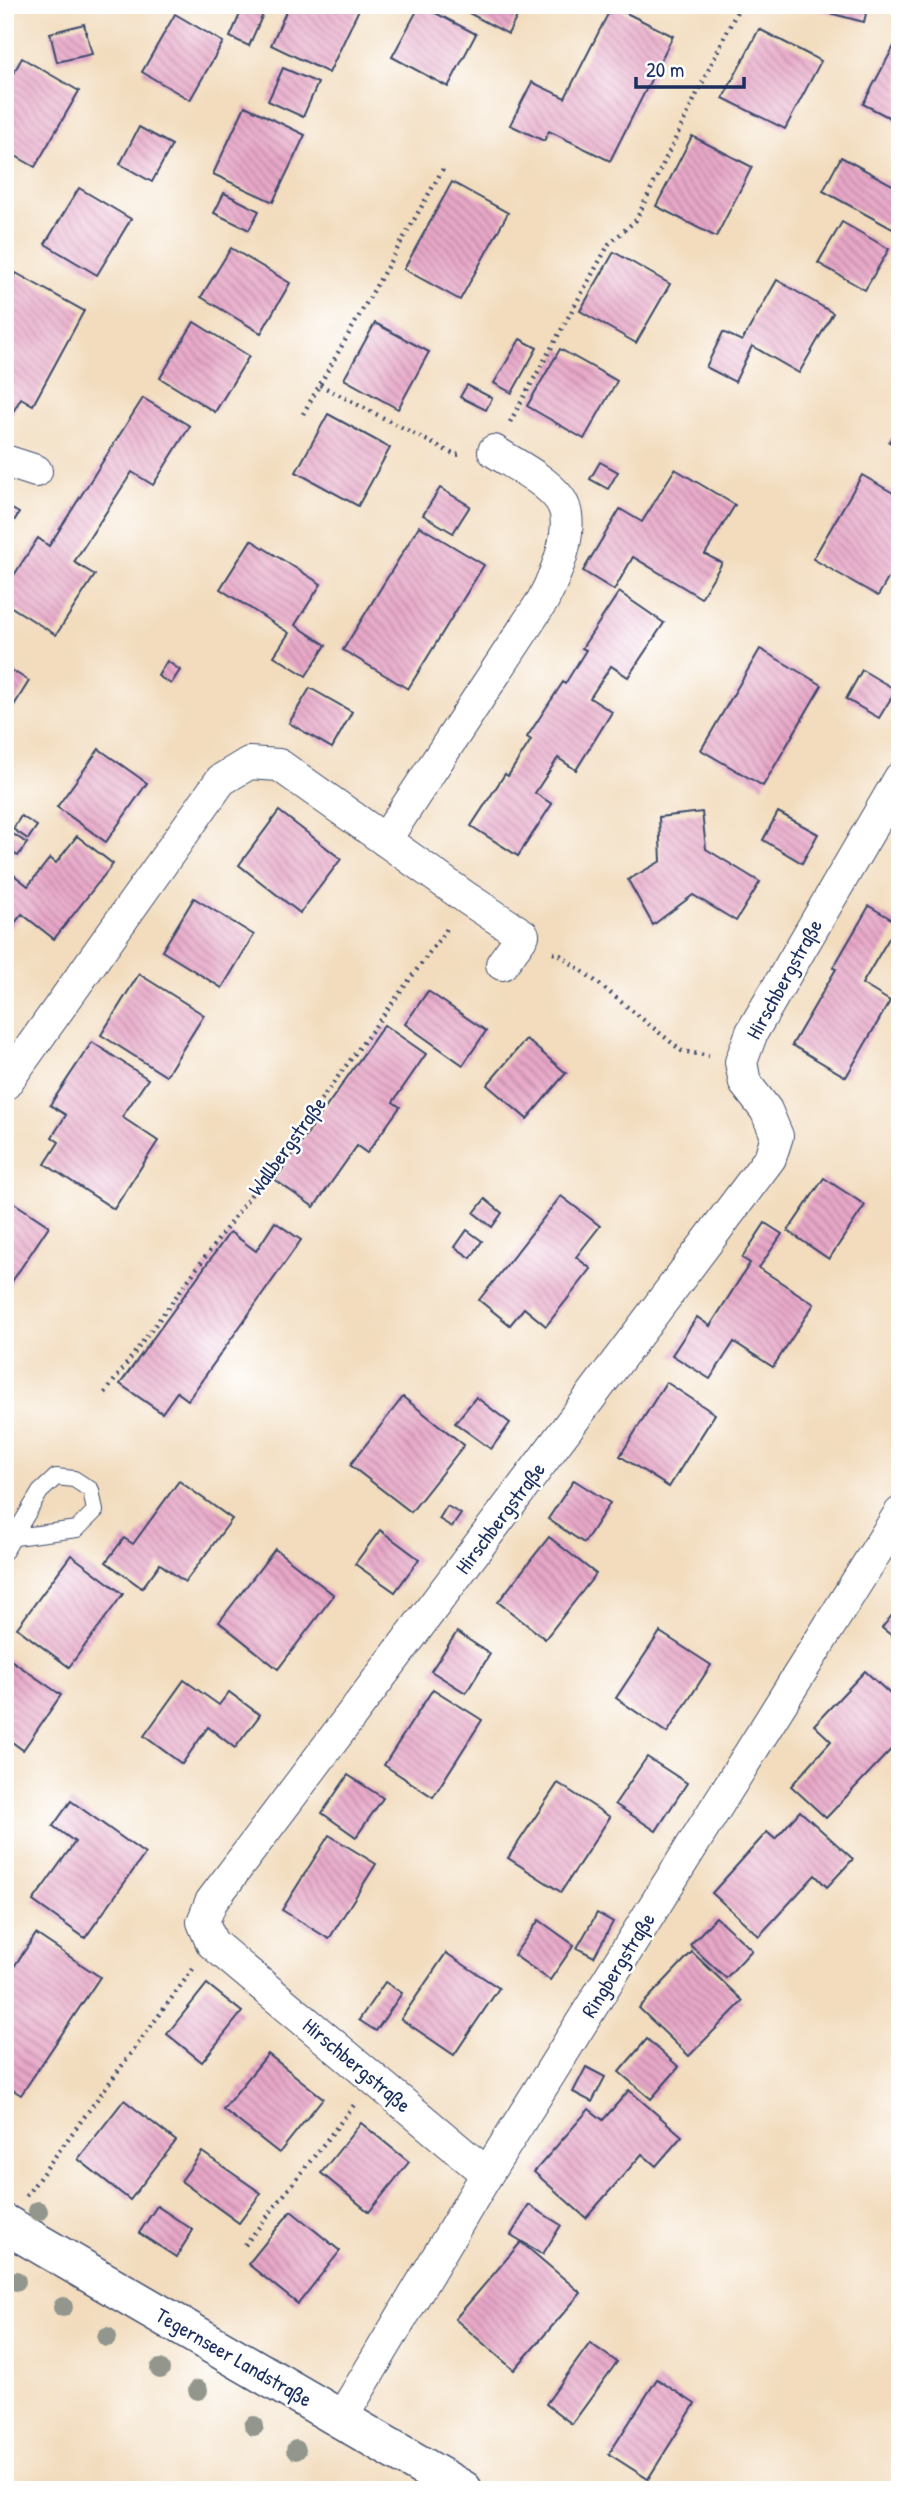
<svg xmlns="http://www.w3.org/2000/svg" width="905" height="2495" viewBox="0 0 905 2495" font-family="'Patrick Hand',sans-serif">
<style>
.building{fill:url(#building-back-hatch)}
.lines{fill:none;stroke-linecap:round;stroke-linejoin:round}
.service-casing{stroke:#3b496c;stroke-width:18}
.minor-casing{stroke:#3b496c;stroke-width:34}
.secondary-casing{stroke:#3b496c;stroke-width:41}
.path{stroke:#3b496c;stroke-width:4.5;stroke-dasharray:2 5;stroke-linecap:butt}
.service{stroke:#fff;stroke-width:16}
.minor{stroke:#fff;stroke-width:32}
.secondary{stroke:#fff;stroke-width:38}
.tree{fill:#92968c}
.labels{text-anchor:middle;dominant-baseline:central;stroke-width:5;stroke-linejoin:round;paint-order:stroke}
.street-label{font-size:21px;fill:#1b2f5e;stroke:#fff}
</style>
<defs>
<pattern id="building-back-hatch" width="6" height="6" patternUnits="userSpaceOnUse" patternTransform="scale(1.75)"><rect width="6" height="6" fill="#e8a7c7"/><path d="M-1 5l2 2M0 0l6 6M5-1l2 2" fill="none" stroke="#bb88a5"/></pattern>
</defs>
<rect width="100%" height="100%" fill="#fff"/>
<filter id="ink" filterUnits="userSpaceOnUse"><feTurbulence type="fractalNoise" baseFrequency=".0143" numOctaves="2"/><feDisplacementMap in="SourceGraphic" scale="14" xChannelSelector="R" yChannelSelector="G"/><feConvolveMatrix kernelMatrix="1 2 1 2 8 2 1 2 1" color-interpolation-filters="sRGB"/></filter>
<filter id="wash" filterUnits="userSpaceOnUse"><feTurbulence type="fractalNoise" baseFrequency=".00686" numOctaves="4" result="noise"/><feDisplacementMap in="SourceGraphic" scale="28" xChannelSelector="R" yChannelSelector="G"/><feGaussianBlur stdDeviation="1.57" result="paint"/><feColorMatrix in="noise" values="0 0 0 0 0 0 0 0 0 0 0 0 0 0 0 0 0 1.4 0 .05"/><feComposite in="paint" operator="in"/></filter>
<g filter="url(#wash)">
<rect width="100%" height="100%" fill="#f2dcbd"/>
<g id="blocks">
<g class="building">
<polygon points="244,5 267,5 249,46 230,37"/>
<polygon points="289,5 361,5 329,73 271,45"/>
<polygon points="420,5 476,34 448,87 392,57"/>
<polygon points="454,5 523,5 508,34"/>
<polygon points="798,5 868,5 864,22"/>
<polygon points="612,6 673,36 610,161 549,131 544,141 510,125 532,82 565,98"/>
<polygon points="175,14 223,42 190,100 142,72"/>
<polygon points="84,24 92,54 57,62 50,33"/>
<polygon points="759,29 821,61 785,129 723,98"/>
<polygon points="900,35 900,123 863,104"/>
<polygon points="22,58 79,91 35,167 5,150 5,88"/>
<polygon points="283,68 318,83 303,117 268,101"/>
<polygon points="245,106 305,135 273,202 213,174"/>
<polygon points="139,127 172,145 152,182 120,164"/>
<polygon points="692,136 752,167 716,237 656,206"/>
<polygon points="841,157 900,189 900,233 823,191"/>
<polygon points="452,182 508,213 460,300 404,269"/>
<polygon points="79,188 131,219 97,275 45,244"/>
<polygon points="224,193 259,211 249,230 214,213"/>
<polygon points="842,222 889,249 865,290 818,263"/>
<polygon points="231,248 290,283 261,333 201,297"/>
<polygon points="614,252 670,284 636,343 580,311"/>
<polygon points="16,273 84,311 33,405 21,398 9,419 5,417 5,293"/>
<polygon points="777,280 833,313 799,373 752,346 735,382 706,367 723,332 742,341"/>
<polygon points="194,322 249,356 215,412 160,378"/>
<polygon points="375,323 429,352 398,409 344,379"/>
<polygon points="520,339 537,348 512,393 494,383"/>
<polygon points="560,349 617,381 584,439 527,406"/>
<polygon points="467,385 492,398 486,410 460,397"/>
<polygon points="143,398 190,426 153,485 132,472 74,562 95,575 56,635 5,603 5,589 38,538 49,546"/>
<polygon points="328,414 390,448 358,506 296,472"/>
<polygon points="900,425 900,448 889,442"/>
<polygon points="600,462 618,472 608,489 590,479"/>
<polygon points="675,469 735,505 705,554 722,563 701,598 633,557 614,590 583,571 620,509 642,522"/>
<polygon points="862,475 900,497 900,558 878,596 813,559"/>
<polygon points="440,488 470,506 453,533 423,515"/>
<polygon points="5,505 19,513 5,535"/>
<polygon points="419,526 484,565 408,689 343,650"/>
<polygon points="251,540 321,584 295,625 326,645 306,676 274,656 289,633 220,589"/>
<polygon points="619,592 664,623 628,677 611,666 590,698 612,712 576,770 558,758 535,793 552,804 518,856 471,826 505,774 508,776 531,740 527,737 563,682 565,684 586,650 582,648"/>
<polygon points="760,649 822,685 763,786 701,750"/>
<polygon points="167,661 180,670 171,684 158,676"/>
<polygon points="5,666 29,681 5,720"/>
<polygon points="862,670 896,690 879,718 846,699"/>
<polygon points="310,688 352,712 332,748 289,723"/>
<polygon points="99,749 147,783 106,842 57,807"/>
<polygon points="279,811 341,859 300,913 239,865"/>
<polygon points="702,812 706,849 760,882 736,921 693,895 653,925 628,880 661,861 659,817"/>
<polygon points="778,812 818,834 802,863 763,840"/>
<polygon points="21,816 37,826 28,839 13,829"/>
<polygon points="5,829 27,843 18,856 5,848"/>
<polygon points="77,836 113,864 54,939 22,914 5,935 5,868 28,886 50,858 56,863"/>
<polygon points="194,898 254,935 222,988 162,951"/>
<polygon points="869,906 898,923 862,984 890,1001 846,1077 792,1045 836,969 833,968"/>
<polygon points="139,974 204,1015 166,1076 101,1035"/>
<polygon points="428,991 486,1031 463,1065 405,1024"/>
<polygon points="384,1025 426,1054 393,1102 400,1107 367,1153 357,1146 314,1207 275,1180"/>
<polygon points="526,1039 566,1073 527,1119 487,1085"/>
<polygon points="92,1042 148,1079 122,1117 158,1141 114,1209 45,1164 59,1142 52,1137 66,1115 50,1105"/>
<polygon points="824,1178 865,1205 829,1259 788,1231"/>
<polygon points="561,1196 600,1226 576,1257 591,1269 546,1326 524,1308 510,1325 479,1300"/>
<polygon points="5,1197 49,1226 5,1292"/>
<polygon points="485,1199 502,1213 492,1227 474,1213"/>
<polygon points="275,1222 301,1240 188,1400 177,1392 162,1413 120,1384 230,1232 256,1251"/>
<polygon points="765,1223 782,1234 759,1268 814,1304 773,1367 734,1342 710,1379 672,1355 697,1317 710,1326 750,1263 742,1258"/>
<polygon points="467,1230 482,1241 471,1258 455,1247"/>
<polygon points="666,1382 715,1414 669,1487 620,1456"/>
<polygon points="403,1397 464,1445 411,1512 350,1465"/>
<polygon points="476,1397 510,1423 491,1449 455,1423"/>
<polygon points="574,1480 610,1503 584,1543 548,1519"/>
<polygon points="179,1481 232,1519 185,1582 160,1564 142,1588 106,1562 124,1538 133,1544"/>
<polygon points="447,1506 461,1514 452,1527 439,1519"/>
<polygon points="380,1530 419,1559 395,1592 355,1564"/>
<polygon points="549,1537 596,1574 545,1639 498,1602"/>
<polygon points="275,1549 334,1595 278,1669 219,1622"/>
<polygon points="71,1555 123,1594 69,1667 17,1628"/>
<polygon points="900,1605 900,1642 882,1628"/>
<polygon points="457,1632 490,1654 466,1693 431,1671"/>
<polygon points="660,1632 711,1665 667,1733 616,1698"/>
<polygon points="5,1656 61,1695 23,1750 5,1737"/>
<polygon points="865,1671 900,1703 900,1740 826,1818 791,1786 831,1741 814,1725"/>
<polygon points="184,1680 219,1705 229,1692 260,1715 235,1748 208,1727 182,1764 144,1736"/>
<polygon points="433,1689 482,1720 433,1797 384,1765"/>
<polygon points="647,1757 687,1783 656,1831 615,1804"/>
<polygon points="348,1775 383,1798 356,1837 322,1813"/>
<polygon points="558,1783 610,1817 561,1892 508,1858"/>
<polygon points="71,1801 145,1854 85,1938 33,1901 75,1842 53,1826"/>
<polygon points="800,1811 853,1859 827,1887 815,1875 759,1936 712,1893 767,1832 775,1839"/>
<polygon points="329,1835 376,1864 329,1939 282,1910"/>
<polygon points="597,1913 613,1922 594,1957 577,1948"/>
<polygon points="716,1917 752,1950 726,1978 690,1945"/>
<polygon points="539,1920 574,1945 550,1980 514,1955"/>
<polygon points="36,1934 100,1977 21,2095 5,2085 5,1980"/>
<polygon points="692,1952 743,2001 689,2056 639,2008"/>
<polygon points="446,1953 499,1988 454,2055 401,2019"/>
<polygon points="385,1982 402,1993 376,2031 359,2020"/>
<polygon points="207,1984 242,2012 202,2062 167,2034"/>
<polygon points="647,2039 679,2067 651,2099 619,2072"/>
<polygon points="268,2054 323,2098 279,2153 223,2109"/>
<polygon points="586,2067 605,2077 592,2102 573,2092"/>
<polygon points="629,2090 682,2136 656,2166 642,2154 586,2218 534,2172 589,2109 603,2120"/>
<polygon points="124,2100 176,2141 130,2200 78,2159"/>
<polygon points="361,2123 409,2162 369,2212 321,2173"/>
<polygon points="202,2152 261,2193 239,2223 181,2181"/>
<polygon points="529,2205 561,2225 543,2254 511,2235"/>
<polygon points="157,2206 193,2230 176,2257 139,2233"/>
<polygon points="291,2211 340,2251 298,2304 248,2264"/>
<polygon points="521,2242 581,2293 514,2370 455,2319"/>
<polygon points="590,2343 617,2362 572,2424 546,2404"/>
<polygon points="657,2379 695,2404 648,2479 609,2454"/>
</g>
</g>
</g>
<g filter="url(#ink)">
<use href="#blocks" fill-opacity="0" stroke="#3b496c" stroke-width="2"/>
<g class="lines">
<defs>
<polyline id="service" points="5,1551 40,1492 56,1477 74,1479 91,1490 95,1511 77,1529 15,1537"/>
<g id="minor">
<polyline points="5,461 36,471"/>
<path d="M385,840L543,600C555,576 579,523 559,498C543,478 515,465 494,451"/>
<polyline points="5,1084 221,780 249,763 279,765 468,899 523,935 502,964"/>
<polyline points="487,2174 212,1943 203,1922 211,1902 770,1158 777,1136 766,1110 745,1083 741,1062 752,1032 900,778"/>
<polyline points="341,2419 487,2174 900,1513"/>
</g>
<polyline id="secondary" points="5,2224 463,2490"/>
</defs>
<use href="#service" class="service-casing"/>
<use href="#minor" class="minor-casing"/>
<use href="#secondary" class="secondary-casing"/>
<g class="path">
<polyline points="320,385 455,455 462,454"/>
<polyline points="303,414 443,169"/>
<polyline points="510,422 609,244 636,220 740,5"/>
<polyline points="553,953 560,955 594,980 682,1051 709,1056"/>
<polyline points="105,1393 449,926"/>
<polyline points="26,2196 193,1969"/>
<polyline points="245,2245 354,2105"/>
</g>
<use href="#service" class="service"/>
<use href="#minor" class="minor"/>
<use href="#secondary" class="secondary"/>
</g>
<g class="tree">
<circle cx="38" cy="2211" r="10"/>
<circle cx="16" cy="2281" r="10"/>
<circle cx="63" cy="2307" r="10"/>
<circle cx="107" cy="2337" r="10"/>
<circle cx="160" cy="2369" r="10"/>
<circle cx="198" cy="2390" r="10"/>
<circle cx="254" cy="2426" r="10"/>
<circle cx="296" cy="2450" r="10"/>
</g>
</g>
<g class="labels">
<g class="street-label">
<text transform="translate(784 979) rotate(-61)">Hirschbergstraße</text>
<text transform="translate(287 1146) rotate(-54)">Wallbergstraße</text>
<text transform="translate(500 1518) rotate(-53)">Hirschbergstraße</text>
<text transform="translate(618 1965) rotate(-58)">Ringbergstraße</text>
<text transform="translate(357 2065) rotate(40)">Hirschbergstraße</text>
<text transform="translate(234 2357) rotate(30)">Tegernseer Landstraße</text>
</g>
</g>
<rect width="905" height="2495" fill="none" stroke="#fff" stroke-width="28"/>
<path d="M636 77v10h108v-10" fill="none" stroke="#1b2f5e" stroke-width="3.5"/>
<text x="646" y="77" font-size="21" fill="#1b2f5e" stroke="#ffffff" stroke-width="5" paint-order="stroke">20 m</text>
</svg>
